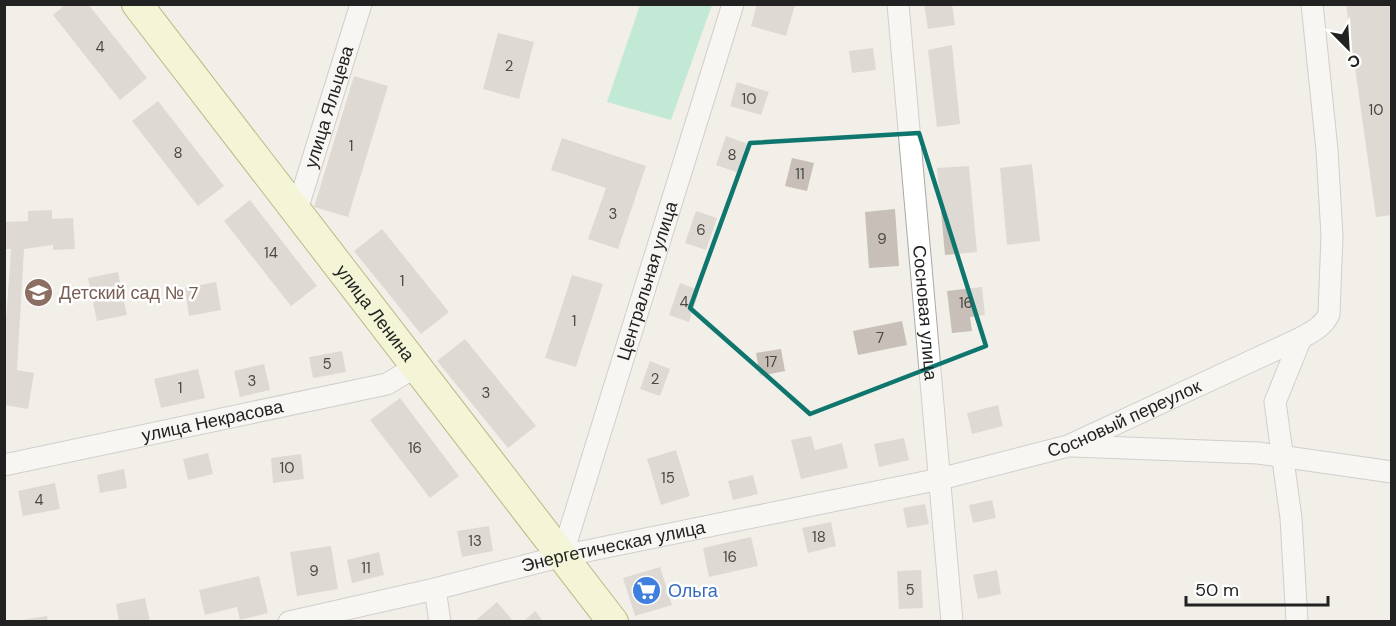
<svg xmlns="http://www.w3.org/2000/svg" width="1396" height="626" viewBox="0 0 1396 626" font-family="'DM Sans',sans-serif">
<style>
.pitch{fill:#88e0be}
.building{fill:#c7bfb8}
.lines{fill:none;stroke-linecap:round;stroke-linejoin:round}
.street-casing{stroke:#a9a9a9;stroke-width:23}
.secondary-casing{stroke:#707d05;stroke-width:32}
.street{stroke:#fff;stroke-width:21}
.secondary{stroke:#f7fabf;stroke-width:30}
.marked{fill:none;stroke:#0f766e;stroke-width:4.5;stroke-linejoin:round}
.labels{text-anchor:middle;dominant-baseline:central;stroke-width:5;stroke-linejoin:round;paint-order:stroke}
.number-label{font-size:15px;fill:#4b4948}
.street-label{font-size:18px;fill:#222;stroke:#fff}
.education-label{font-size:18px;fill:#785e54;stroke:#fff;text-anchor:start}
.shop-label{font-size:18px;fill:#366cbe;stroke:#fff;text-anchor:start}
</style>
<rect width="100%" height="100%" fill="#f2efe9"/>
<polygon class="pitch" points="640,5 712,5 671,120 607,102"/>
<g class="building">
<polygon points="66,4 88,4 147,78 120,100 53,15"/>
<polygon points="757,4 795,5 786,36 751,26"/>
<polygon points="924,4 952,4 955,25 928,29"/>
<polygon points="1346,4 1392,4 1392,215 1376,217"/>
<polygon points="498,33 534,42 519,99 483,89"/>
<polygon points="952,45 960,124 937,127 928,50"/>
<polygon points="873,48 876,70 852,73 849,51"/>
<polygon points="354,76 388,86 348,217 314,207"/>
<polygon points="737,82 769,92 761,115 730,106"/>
<polygon points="158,101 224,186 198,206 132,121"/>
<polygon points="726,136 748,144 739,173 716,165"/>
<polygon points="562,138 646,166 618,249 588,239 606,188 551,170"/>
<polygon points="792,158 814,163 807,191 785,186"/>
<polygon points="1032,164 1040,241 1007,245 1000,168"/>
<polygon points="969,166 977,252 945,255 937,168"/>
<polygon points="250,200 317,286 291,306 224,221"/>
<polygon points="895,209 899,266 869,268 865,212"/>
<polygon points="52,210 52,219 73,218 75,249 53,250 53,245 24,249 17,370 34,373 28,409 4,405 4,349 11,249 4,249 4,222 28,221 28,211"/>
<polygon points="696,211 717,218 706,250 685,243"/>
<polygon points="382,229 449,312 421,334 354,251"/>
<polygon points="118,272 127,315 97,321 88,278"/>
<polygon points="572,275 603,284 576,367 545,358"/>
<polygon points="216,282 221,310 189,316 185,288"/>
<polygon points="680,283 699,290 689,322 669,315"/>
<polygon points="982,287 985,315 970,317 972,331 952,333 947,291"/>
<polygon points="902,321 907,345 858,355 853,331"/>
<polygon points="465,339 536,426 508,448 437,361"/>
<polygon points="781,349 785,371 760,376 756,353"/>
<polygon points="342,351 346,372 313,378 309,357"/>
<polygon points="650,361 670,369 660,396 640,389"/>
<polygon points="264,364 270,390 240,397 234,371"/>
<polygon points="198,369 205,398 161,408 154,379"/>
<polygon points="400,398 459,476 430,498 370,420"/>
<polygon points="998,405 1003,426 972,434 967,413"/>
<polygon points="811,436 815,450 842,443 848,468 801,479 791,440"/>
<polygon points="904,438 909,460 879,467 874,444"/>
<polygon points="676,450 690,496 661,505 647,459"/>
<polygon points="208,453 213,474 188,480 183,459"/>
<polygon points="301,454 304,479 273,483 271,458"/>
<polygon points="124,469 127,488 100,493 97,475"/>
<polygon points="753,475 758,494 733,500 728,481"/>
<polygon points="55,483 60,509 23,516 18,491"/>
<polygon points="992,500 996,518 973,523 969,505"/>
<polygon points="925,504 929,524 907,528 903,508"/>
<polygon points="831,522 836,546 808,553 802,528"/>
<polygon points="489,526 493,551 462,557 457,531"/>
<polygon points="751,537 758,566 709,577 703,548"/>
<polygon points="331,546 338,589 297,596 290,552"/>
<polygon points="379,552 384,575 352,583 347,560"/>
<polygon points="660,567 672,605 635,616 623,578"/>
<polygon points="921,570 923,608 899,609 897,571"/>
<polygon points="997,570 1001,594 978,599 973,575"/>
<polygon points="259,576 268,613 240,620 237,607 205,615 199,590"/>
<polygon points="145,598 150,622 119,622 116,604"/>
<polygon points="497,602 514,622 474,622"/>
<polygon points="535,611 544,622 523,622"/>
<polygon points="47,616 48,622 21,622 21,620"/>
</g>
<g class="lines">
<defs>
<g id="street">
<path id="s1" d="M898,4L952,622"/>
<path id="s2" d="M297,210L361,4"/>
<polyline points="1073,446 1258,453 1392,472"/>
<path id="s3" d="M4,465L387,384L417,366"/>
<path id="s4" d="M562,556L733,4"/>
<polyline points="435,589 440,622"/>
<path id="s5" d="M289,622L435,589L562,556L940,479L1068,446L1301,338C1312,332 1324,326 1329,314L1332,236L1327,150L1312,4"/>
<polyline points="1297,622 1291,518 1275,402 1301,338"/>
</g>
<g id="secondary">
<path id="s6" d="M137,4L613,622"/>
</g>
</defs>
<use href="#street" class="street-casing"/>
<use href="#secondary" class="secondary-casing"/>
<use href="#street" class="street"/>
<use href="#secondary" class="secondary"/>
</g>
<path d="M0 0H1396V626H0ZM919,133L986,346L810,414L690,308L750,143Z" fill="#f2efe9" fill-opacity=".55" fill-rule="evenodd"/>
<path class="marked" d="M919,133L986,346L810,414L690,308L750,143Z"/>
<defs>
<symbol id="school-disc" viewBox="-11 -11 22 22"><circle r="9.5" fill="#8d6e63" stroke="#fff"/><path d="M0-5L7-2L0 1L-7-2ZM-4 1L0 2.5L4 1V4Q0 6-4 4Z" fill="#fff"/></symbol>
<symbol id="supermarket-disc" viewBox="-11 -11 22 22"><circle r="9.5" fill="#3f7fe0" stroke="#fff"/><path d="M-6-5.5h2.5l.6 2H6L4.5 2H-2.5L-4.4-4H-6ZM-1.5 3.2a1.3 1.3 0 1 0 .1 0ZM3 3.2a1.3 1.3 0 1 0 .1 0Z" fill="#fff"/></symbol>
</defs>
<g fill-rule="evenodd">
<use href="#school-disc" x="22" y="276" width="33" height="33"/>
<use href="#supermarket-disc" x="630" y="574" width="33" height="33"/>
</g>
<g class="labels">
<g class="number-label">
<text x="100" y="47">4</text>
<text x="509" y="66">2</text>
<text x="749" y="99">10</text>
<text x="1376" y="110">10</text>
<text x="351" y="146">1</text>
<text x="178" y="153">8</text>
<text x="732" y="155">8</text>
<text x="800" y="174">11</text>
<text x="613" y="214">3</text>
<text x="701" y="230">6</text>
<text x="882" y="239">9</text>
<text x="271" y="253">14</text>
<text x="402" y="281">1</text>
<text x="684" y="302">4</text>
<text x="966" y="303">16</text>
<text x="574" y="321">1</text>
<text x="880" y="338">7</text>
<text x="771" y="362">17</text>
<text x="327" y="364">5</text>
<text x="655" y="379">2</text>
<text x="252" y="381">3</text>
<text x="180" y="388">1</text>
<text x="486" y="393">3</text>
<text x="415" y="448">16</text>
<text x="287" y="468">10</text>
<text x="668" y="478">15</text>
<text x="39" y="500">4</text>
<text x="819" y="537">18</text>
<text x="475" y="541">13</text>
<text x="730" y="557">16</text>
<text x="366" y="568">11</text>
<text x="314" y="571">9</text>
<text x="910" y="590">5</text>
</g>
<g class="street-label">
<text stroke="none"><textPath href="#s2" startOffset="108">улица Яльцева</textPath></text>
<text stroke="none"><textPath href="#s4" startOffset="288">Центральная улица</textPath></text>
<text stroke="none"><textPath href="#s6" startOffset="390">улица Ленина</textPath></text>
<text stroke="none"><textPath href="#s1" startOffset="310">Сосновая улица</textPath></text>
<text stroke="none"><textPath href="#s5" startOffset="861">Сосновый переулок</textPath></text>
<text stroke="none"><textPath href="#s3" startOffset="213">улица Некрасова</textPath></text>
<text stroke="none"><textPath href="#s5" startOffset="333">Энергетическая улица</textPath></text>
</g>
<g class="education-label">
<text x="59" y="293">Детский сад № 7</text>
</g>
<g class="shop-label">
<text x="668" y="591">Ольга</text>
</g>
</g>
<rect width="1396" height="626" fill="none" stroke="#222222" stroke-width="12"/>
<g transform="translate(1348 48) rotate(156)" stroke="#ffffff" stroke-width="4.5" paint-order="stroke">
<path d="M0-4.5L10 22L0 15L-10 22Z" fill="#222222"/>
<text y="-9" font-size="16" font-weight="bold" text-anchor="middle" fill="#222222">С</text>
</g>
<path d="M1186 596v9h142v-9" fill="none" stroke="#222222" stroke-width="3"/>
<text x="1195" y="596" font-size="18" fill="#222222" stroke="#ffffff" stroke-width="4.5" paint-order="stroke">50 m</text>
</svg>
